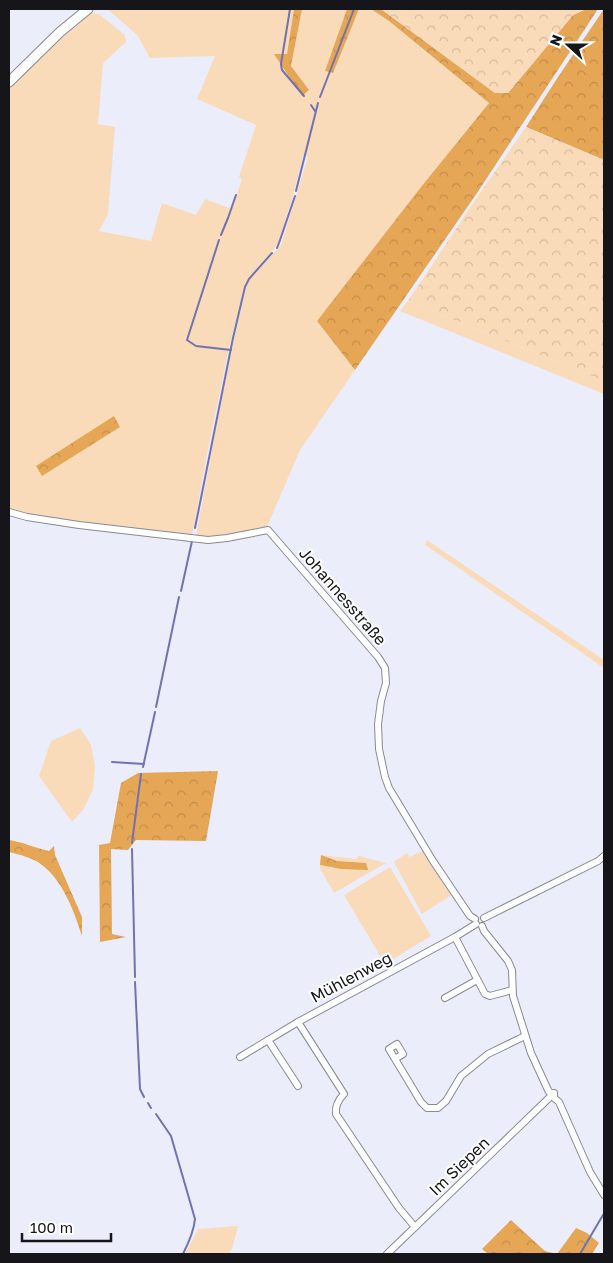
<svg xmlns="http://www.w3.org/2000/svg" width="613" height="1263" viewBox="0 0 613 1263" font-family="'Golos Text',sans-serif">
<style>
.grass{fill:#f9dbb9}
.forest{fill:url(#forest-crowns)}
.park{fill:url(#park-crowns)}
.lines{fill:none;stroke-linecap:round;stroke-linejoin:round}
.stream{stroke:#7073b0;stroke-width:2}
.street-casing{stroke:#888996;stroke-width:8}
.secondary-casing{stroke:#888996;stroke-width:11}
.street{stroke:#fff;stroke-width:6}
.secondary{stroke:#fff;stroke-width:9}
.labels{text-anchor:middle;dominant-baseline:central;stroke-width:4;stroke-linejoin:round;paint-order:stroke}
.street-label{font-size:16px;fill:#15151a;stroke:#fff}
</style>
<defs>
<pattern id="forest-crowns" width="20" height="18" patternUnits="userSpaceOnUse" patternTransform="scale(1.25)"><rect width="20" height="18" fill="#e5a656"/><path d="M2 6a3 3 0 1 1 6 0M12 15a3 3 0 1 1 6 0" fill="none" stroke="#c48e4a"/></pattern>
<pattern id="park-crowns" width="20" height="18" patternUnits="userSpaceOnUse" patternTransform="scale(1.25)"><rect width="20" height="18" fill="#f9dbb9"/><path d="M2 6a3 3 0 1 1 6 0M12 15a3 3 0 1 1 6 0" fill="none" stroke="#d5bb9e"/></pattern>
</defs>
<rect width="100%" height="100%" fill="#ebedfb"/>
<g class="grass">
<path d="M107,9H294L287,54L275,55L309,90L291,66L302,9H347L325,71L332,73L359,9H371L389,21L489,103L421,187L317,321L355,370L300,450L267,527C240,533 223,539 196,536L216,428L234,339L246,288L250,279L281,245L308,157L303,156L293,196L278,244L246,282L229,348L208,449L192,536L190,538L9,512V88L47,50L91,13L99,14L125,35L126,42L103,63L98,124L115,127L108,214L99,231L151,241L162,203L196,215L205,199L232,209L242,179L239,177L256,125L197,99L215,56L150,58L138,36L120,20Z"/>
<polygon points="408,301 604,381 604,394 400,311"/>
<polygon points="427,540 604,660 604,668 425,545"/>
<polygon points="80,728 91,745 95,766 93,790 83,810 72,822 39,776 51,741"/>
<polygon points="424,850 453,894 422,914 394,862 407,853 410,857"/>
<polygon points="321,855 356,859 359,856 386,863 334,893 320,868 320,865 332,868 365,863 337,861"/>
<polygon points="390,867 431,936 385,964 344,895"/>
<polygon points="238,1226 232,1249 228,1254 185,1254 198,1229"/>
</g>
<g class="forest">
<polygon points="294,9 302,9 291,66 309,90 302,96 274,54 287,54"/>
<polygon points="347,9 359,9 333,73 325,71"/>
<polygon points="371,9 381,9 495,93 508,93 573,15 586,9 598,9 477,193 355,370 317,321 421,187 489,103 389,21"/>
<polygon points="604,9 604,160 526,127 556,80"/>
<polygon points="114,416 120,427 42,476 36,466"/>
<polygon points="218,771 206,841 136,840 128,850 111,849 112,934 126,937 100,942 99,845 110,843 121,783 138,773"/>
<path d="M9,840C23,842 35,848 49,851L54,846L55,855L82,917V936C74,911 63,881 42,865C32,857 20,855 9,852Z"/>
<polygon points="321,855 337,861 366,863 368,870 341,869 320,865"/>
<polygon points="511,1220 545,1251 557,1254 576,1228 587,1233 599,1243 592,1254 488,1254 482,1249"/>
</g>
<g class="park">
<polygon points="381,9 586,9 573,15 508,93 495,93"/>
<polygon points="526,127 604,160 604,381 408,301 480,193"/>
</g>
<g class="lines">
<g class="stream">
<polyline points="290,9 281,64 282,70 304,96"/>
<polyline points="320,97 354,9"/>
<polyline points="311,105 315,111"/>
<polyline points="296,191 318,103"/>
<polyline points="221,235 228,218 236,195"/>
<polyline points="219,240 187,340 196,346 231,350"/>
<polyline points="277,248 279,243 295,196"/>
<polyline points="195,528 233,338 245,287 249,279 272,253"/>
<polyline points="181,591 192,541"/>
<polyline points="156,707 179,597"/>
<polyline points="112,762 144,764"/>
<polyline points="143,767 155,712"/>
<polyline points="132,843 141,774"/>
<polyline points="132,849 135,977"/>
<polyline points="135,982 140,1089 144,1097"/>
<polyline points="148,1103 151,1108"/>
<path d="M156,1114L171,1136L195,1219C194,1231 188,1244 183,1254"/>
<polyline points="580,1254 603,1215"/>
</g>
<defs>
<g id="street">
<polyline points="9,512 27,517 79,525 208,540 227,538 268,530 378,657 385,668 386,683 381,701 378,724 379,749 385,777 389,788 433,861 470,916 475,919"/>
<polyline points="484,918 598,861 604,856"/>
<polyline points="482,926 484,931 508,961 512,970 513,996 531,1053 548,1090 550,1093 554,1093 554,1098 559,1102 590,1172 604,1195"/>
<polyline points="455,937 485,994 490,996 512,990"/>
<polyline points="445,998 477,980"/>
<path d="M298,1022L344,1094C339,1099 335,1106 336,1114L399,1208L415,1227"/>
<polyline points="268,1040 298,1086"/>
<polyline points="240,1057 298,1022 455,937 476,924"/>
<polyline points="395,1059 389,1049 397,1044 403,1054 395,1059 421,1102 427,1108 438,1108 446,1101 461,1076 488,1054 525,1036"/>
<polyline points="387,1254 549,1098"/>
</g>
<polyline id="secondary" points="9,82 60,32 88,9"/>
</defs>
<use href="#street" class="street-casing"/>
<use href="#secondary" class="secondary-casing"/>
<use href="#street" class="street"/>
<use href="#secondary" class="secondary"/>
</g>
<g class="labels">
<g class="street-label">
<text transform="translate(343 596) rotate(49)">Johannesstraße</text>
<text transform="translate(351 977) rotate(-28)">Mühlenweg</text>
<text transform="translate(459 1166) rotate(-44)">Im Siepen</text>
</g>
</g>
<rect width="613" height="1263" fill="none" stroke="#15151a" stroke-width="20"/>
<g transform="translate(568 45) rotate(291)" stroke="#ffffff" stroke-width="4" paint-order="stroke">
<path d="M0-4L9 19L0 12L-9 19Z" fill="#15151a"/>
<text y="-8" font-size="14" font-weight="bold" text-anchor="middle" fill="#15151a">N</text>
</g>
<path d="M22 1233v8h89v-8" fill="none" stroke="#15151a" stroke-width="2.5"/>
<text x="30" y="1233" font-size="15" fill="#15151a" stroke="#ffffff" stroke-width="4" paint-order="stroke">100 m</text>
</svg>
